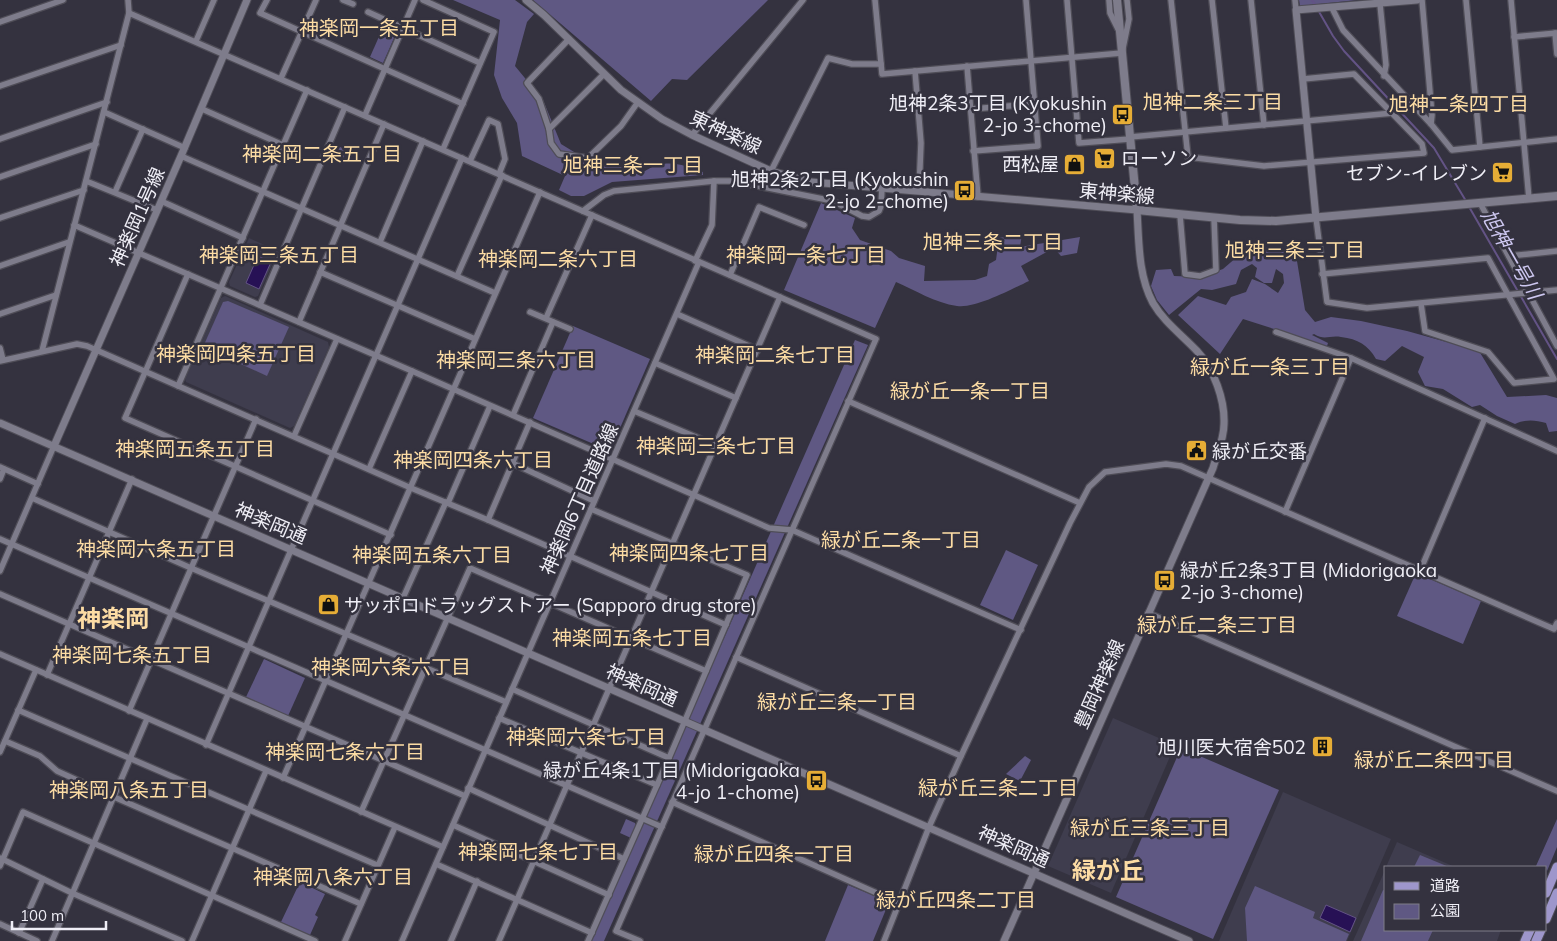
<svg xmlns="http://www.w3.org/2000/svg" width="1557" height="941" viewBox="0 0 1557 941" font-family="Mulish,'Noto Sans JP',sans-serif">
<style>
.built{fill:#3f3d4e}
.green{fill:#5f5883}
.water{fill:#271155;stroke:#635385}
.lines{fill:none;stroke-linecap:round;stroke-linejoin:round}
.stream{stroke:#635385;stroke-width:2}
.minor-casing{stroke:#4f4d57;stroke-width:8}
.tertiary-casing{stroke:#4f4d57;stroke-width:9}
.secondary-casing{stroke:#4f4d57;stroke-width:10}
.primary-casing{stroke:#4f4d57;stroke-width:11}
.minor{stroke:#7e7c8b;stroke-width:5.5}
.tertiary{stroke:#7e7c8b;stroke-width:7}
.secondary{stroke:#7e7c8b;stroke-width:8}
.primary{stroke:#9e96cb;stroke-width:9}
.labels{text-anchor:middle;dominant-baseline:central;stroke-width:5;stroke-linejoin:round;paint-order:stroke}
.poi-label{font-size:19px;fill:#efeef6;stroke:#34323f;text-anchor:end}
.street-label{font-size:19px;fill:#efeef6;stroke:#34323f}
.neighbourhood-label{font-size:20px;fill:#fcdca4;stroke:#34323f}
.water-label{font-size:20px;font-style:italic;fill:#cdc7f0;stroke:#34323f}
.district-label{font-size:24px;font-weight:bold;fill:#fcdca4;stroke:#34323f}
</style>
<rect width="100%" height="100%" fill="#34323f"/>
<g class="built">
<polygon points="249,238 278,251 258,296 255,297 230,286 229,282"/>
<polygon points="225,296 328,342 329,347 294,426 290,428 186,382 185,379 221,298"/>
<polygon points="1113,718 1175,745 1111,893 1048,866"/>
<polygon points="1283,792 1391,839 1347,941 1219,941"/>
<polygon points="1397,842 1455,867 1386,867"/>
<polygon points="1386,868 1386,930 1501,930 1497,941 1353,941"/>
</g>
<g class="green">
<path d="M453,0H515L534,14L527,22L515,66L543,100L561,144L592,163L645,171C665,158 682,164 703,172V175L612,182L584,196H571L559,190L565,176L522,156L517,123L502,98L494,75L500,20Z"/>
<polygon points="533,0 768,0 687,80 672,79 651,101"/>
<polygon points="1299,0 1357,0 1300,6"/>
<polygon points="385,23 398,29 383,63 370,57"/>
<polygon points="333,144 347,150 341,163 328,158"/>
<path d="M821,203L855,218L852,228L860,240L891,251L899,258L925,266L924,281L975,280L987,276L989,264L996,260L999,238L1022,234L1020,247L1080,237L1077,253L1061,256L1054,248L1021,266L1029,281C1012,289 975,309 957,306C935,303 915,290 896,282L875,328L784,290Z"/>
<path d="M1261,246L1296,255L1305,310L1315,322L1331,317L1361,321L1407,331L1479,351L1507,397L1546,395L1557,398V431L1549,432L1546,423C1535,420 1526,419 1515,424L1497,416L1480,405L1472,407L1443,389L1425,386L1418,372L1424,357L1402,346L1385,361L1376,359C1368,345 1358,339 1341,337C1329,335 1325,341 1314,334L1312,335L1328,343L1327,346L1243,319L1220,354L1178,315L1198,296L1226,305L1231,297L1246,292L1252,279L1265,284L1278,293L1284,283L1283,274L1276,269L1272,283H1264L1255,277L1257,268L1252,264L1241,270L1236,284L1212,290L1201,289L1169,315L1157,300L1151,286L1156,270L1171,269L1174,276L1200,277L1223,269L1245,250Z"/>
<polygon points="228,301 289,327 267,376 203,347 223,302"/>
<polygon points="573,326 650,359 610,451 533,418"/>
<polygon points="855,340 868,345 604,941 591,941"/>
<polygon points="1006,550 1038,565 1013,620 980,605"/>
<polygon points="1416,573 1481,601 1463,644 1397,616"/>
<polygon points="264,659 305,678 288,716 246,697"/>
<polygon points="1181,748 1279,790 1213,939 1116,897"/>
<polygon points="1025,756 1031,760 1020,781 1006,774"/>
<polygon points="626,819 635,823 636,827 631,838 620,833"/>
<polygon points="1557,819 1557,847 1547,871 1546,867 1536,866"/>
<polygon points="1420,855 1449,867 1414,867"/>
<polygon points="300,882 325,894 315,915 318,917 310,935 281,922"/>
<polygon points="848,885 889,902 873,941 825,941"/>
<polygon points="1255,886 1315,912 1313,918 1349,934 1346,941 1247,941 1245,908"/>
<polygon points="1383,890 1386,891 1386,930 1433,930 1428,941 1361,941"/>
</g>
<g class="water">
<polygon points="258,256 271,262 259,289 246,283"/>
<polygon points="1326,905 1356,918 1350,932 1320,918"/>
</g>
<g class="lines">
<g class="stream">
<polyline points="1312,0 1316,6"/>
<polyline points="1318,10 1333,36 1344,51 1434,148 1466,201"/>
<polyline points="1468,205 1557,359"/>
</g>
<defs>
<g id="minor">
<polyline points="267,0 260,13 463,104"/>
<polyline points="343,0 353,4"/>
<polyline points="423,0 494,32 443,149"/>
<polyline points="875,0 882,74 1122,53 1129,19 1127,0"/>
<polyline points="1067,0 1079,143 1130,139"/>
<polyline points="1109,0 1110,13 1118,29"/>
<polyline points="1171,0 1188,157 1264,166 1424,153 1422,144 1354,74 1303,79"/>
<polyline points="1212,0 1226,128"/>
<polyline points="1251,0 1264,125"/>
<polyline points="1295,0 1296,10"/>
<polyline points="1422,0 1432,115 1431,124"/>
<polyline points="1466,0 1480,147"/>
<polyline points="1511,0 1529,199"/>
<polyline points="1380,4 1386,65 1384,76"/>
<polyline points="1332,8 1343,30 1431,124 1452,150 1557,139"/>
<polyline points="368,12 480,63"/>
<polyline points="129,13 876,339 616,931 640,941"/>
<polyline points="0,22 63,0"/>
<polyline points="1555,33 1557,54"/>
<polyline points="1514,37 1557,33"/>
<polyline points="196,41 214,0"/>
<polyline points="967,66 978,197"/>
<polyline points="915,71 921,143 919,191"/>
<polyline points="604,74 549,129 551,143 559,154 588,158 621,126 638,102"/>
<polyline points="281,78 316,0"/>
<polyline points="0,86 121,45"/>
<polyline points="202,109 283,145"/>
<polyline points="971,109 1035,104"/>
<polyline points="104,112 185,148"/>
<polyline points="365,115 415,0"/>
<polyline points="549,129 539,99 527,83 569,39"/>
<polyline points="692,135 803,0"/>
<polyline points="1130,137 1393,113"/>
<polyline points="0,139 107,102"/>
<polyline points="973,151 1038,146 1026,0"/>
<polyline points="181,156 495,293"/>
<polyline points="470,161 489,120 498,124 505,159 499,174"/>
<polyline points="771,171 828,58 852,64 881,64"/>
<polyline points="0,177 96,144"/>
<polyline points="86,181 157,210"/>
<polyline points="115,192 143,129"/>
<polyline points="161,201 243,238"/>
<polyline points="1480,203 1557,346"/>
<polyline points="583,211 604,195 614,191 714,181 733,181 833,201 862,216 869,217 879,211 881,206 882,188"/>
<polyline points="1180,215 1185,274 1200,276 1216,270 1214,218"/>
<polyline points="0,218 84,190"/>
<polyline points="1316,218 1327,302 1367,308 1557,290"/>
<polyline points="74,225 412,371 769,528 792,530 1021,630"/>
<polyline points="380,242 423,141"/>
<polyline points="1509,256 1557,251"/>
<polyline points="695,261 712,225 714,181"/>
<polyline points="0,266 69,242"/>
<polyline points="320,272 475,339"/>
<polyline points="188,274 125,418 391,535"/>
<polyline points="1322,274 1488,258 1554,379 1514,383 1488,352 1425,331 1421,304"/>
<polyline points="730,275 759,207 804,225"/>
<polyline points="457,276 502,175"/>
<polyline points="260,305 345,107"/>
<polyline points="530,312 570,329"/>
<polyline points="0,314 56,295"/>
<polyline points="677,314 758,350"/>
<polyline points="546,318 592,215"/>
<polyline points="299,322 384,124"/>
<polyline points="1276,332 1351,358 1557,451"/>
<polyline points="0,348 3,360"/>
<polyline points="42,351 129,13 128,0"/>
<polyline points="0,361 77,344 87,346 411,488 488,520 726,625"/>
<polyline points="655,363 736,398"/>
<polyline points="178,386 307,90"/>
<polyline points="848,401 1080,503"/>
<polyline points="634,411 715,445"/>
<polyline points="513,415 553,322"/>
<polyline points="294,436 337,339"/>
<polyline points="512,463 594,501"/>
<polyline points="0,467 38,484"/>
<polyline points="369,469 412,371"/>
<polyline points="0,479 4,469"/>
<polyline points="32,498 191,568 506,702"/>
<polyline points="448,503 490,406"/>
<polyline points="1285,512 1351,358"/>
<polyline points="488,520 530,422"/>
<polyline points="0,539 662,827"/>
<polyline points="0,571 54,446"/>
<polyline points="1420,571 1485,418"/>
<polyline points="0,594 465,796"/>
<polyline points="403,598 446,502"/>
<polyline points="1148,613 1557,791"/>
<polyline points="0,654 443,847"/>
<polyline points="736,657 961,756"/>
<polyline points="47,675 132,479"/>
<polyline points="512,689 669,758"/>
<polyline points="18,710 377,865"/>
<polyline points="129,711 256,419"/>
<polyline points="499,718 657,785"/>
<polyline points="5,741 40,756 57,771 114,797 361,904"/>
<polyline points="206,745 462,158"/>
<polyline points="0,752 36,670"/>
<polyline points="283,778 540,192"/>
<polyline points="468,788 624,859"/>
<polyline points="672,802 899,903"/>
<polyline points="361,812 470,568 706,671"/>
<polyline points="453,825 609,895"/>
<polyline points="0,858 72,893 182,941"/>
<polyline points="436,864 592,933"/>
<polyline points="0,866 23,812 315,941"/>
<polyline points="0,924 37,941"/>
<polyline points="19,933 43,879"/>
<polyline points="52,941 147,719"/>
<polyline points="192,941 266,771"/>
<polyline points="345,941 395,827"/>
<polyline points="402,941 699,262"/>
<polyline points="451,941 477,881"/>
<polyline points="499,941 780,297"/>
<polyline points="588,941 669,758 747,575 591,509"/>
<polyline points="884,941 929,827 961,756 1070,523 1089,487 1105,472 1166,464 1181,466 1554,629 1557,623"/>
</g>
<g id="tertiary">
<path d="M526,0L544,15L621,90L662,119L692,135L771,171L811,182L1137,210C1139,242 1138,275 1153,303C1164,322 1182,335 1197,351C1214,369 1225,400 1224,424C1224,439 1217,454 1213,468L1004,941"/>
<polyline points="1316,218 1296,10 1417,0"/>
<polyline points="0,423 1189,941"/>
<polyline points="54,446 181,156 247,0"/>
</g>
<polyline id="secondary" points="1117,0 1137,210 1240,220 1276,221 1557,196"/>
<g id="primary">
<polyline points="1546,893 1557,867"/>
<polyline points="1546,919 1557,893"/>
<polyline points="1525,941 1530,930"/>
<polyline points="1536,941 1541,930"/>
</g>
</defs>
<use href="#minor" class="minor-casing"/>
<use href="#tertiary" class="tertiary-casing"/>
<use href="#secondary" class="secondary-casing"/>
<use href="#primary" class="primary-casing"/>
<use href="#minor" class="minor"/>
<use href="#tertiary" class="tertiary"/>
<use href="#secondary" class="secondary"/>
<use href="#primary" class="primary"/>
</g>
<defs>
<symbol id="bus-square" viewBox="-11 -11 22 22"><rect x="-9" y="-9" width="18" height="18" rx="4" fill="#e6ad36" stroke="#34323f"/><path d="M-5-6H5V4H4V6H2V4H-2V6H-4V4H-5ZM-3.5-4V0h7V-4ZM-3.5 1.2v1.5H-2V1.2ZM2 1.2v1.5H3.5V1.2Z" fill="#111"/></symbol>
<symbol id="supermarket-square" viewBox="-11 -11 22 22"><rect x="-9" y="-9" width="18" height="18" rx="4" fill="#e6ad36" stroke="#34323f"/><path d="M-6-5.5h2.5l.6 2H6L4.5 2H-2.5L-4.4-4H-6ZM-1.5 3.2a1.3 1.3 0 1 0 .1 0ZM3 3.2a1.3 1.3 0 1 0 .1 0Z" fill="#111"/></symbol>
<symbol id="shop-square" viewBox="-11 -11 22 22"><rect x="-9" y="-9" width="18" height="18" rx="4" fill="#e6ad36" stroke="#34323f"/><path d="M-5-2.5h2.3a2.7 3.5 0 0 1 5.4 0H5L5.5 6h-11ZM-1.5-2.5h3a1.5 2.3 0 0 0-3 0Z" fill="#111"/></symbol>
<symbol id="civic-square" viewBox="-11 -11 22 22"><rect x="-9" y="-9" width="18" height="18" rx="4" fill="#e6ad36" stroke="#34323f"/><path d="M-.6-6.5H3V-4.5H.6V-3L4-1V1h2V6H-6V1h2V-1L-.6-3ZM-1.2 2.5V6h2.4V2.5Z" fill="#111"/></symbol>
<symbol id="building-square" viewBox="-11 -11 22 22"><rect x="-9" y="-9" width="18" height="18" rx="4" fill="#e6ad36" stroke="#34323f"/><path d="M-4-6H4V6H1V3H-1V6H-4ZM-2.5-4.3h1.7v1.8h-1.7ZM.8-4.3h1.7v1.8H.8ZM-2.5-1h1.7V.8h-1.7ZM.8-1h1.7V.8H.8Z" fill="#111"/></symbol>
</defs>
<g fill-rule="evenodd">
<use href="#bus-square" x="1110" y="102" width="25" height="25"/>
<use href="#supermarket-square" x="1092" y="146" width="25" height="25"/>
<use href="#shop-square" x="1062" y="152" width="25" height="25"/>
<use href="#supermarket-square" x="1490" y="160" width="25" height="25"/>
<use href="#bus-square" x="952" y="178" width="25" height="25"/>
<use href="#civic-square" x="1184" y="438" width="25" height="25"/>
<use href="#bus-square" x="1152" y="568" width="25" height="25"/>
<use href="#shop-square" x="316" y="592" width="25" height="25"/>
<use href="#building-square" x="1310" y="734" width="25" height="25"/>
<use href="#bus-square" x="804" y="768" width="25" height="25"/>
</g>
<g class="labels">
<g class="poi-label">
<text x="1107" y="103">旭神2条3丁目 (Kyokushin<tspan x="1107" dy="22">2-jo 3-chome)</tspan></text>
<text x="1121" y="158" text-anchor="start">ローソン</text>
<text x="1059" y="164">西松屋</text>
<text x="1487" y="173">セブン-イレブン</text>
<text x="949" y="179">旭神2条2丁目 (Kyokushin<tspan x="949" dy="22">2-jo 2-chome)</tspan></text>
<text x="1212" y="451" text-anchor="start">緑が丘交番</text>
<text x="1180" y="570" text-anchor="start">緑が丘2条3丁目 (Midorigaoka<tspan x="1180" dy="22">2-jo 3-chome)</tspan></text>
<text x="344" y="605" text-anchor="start">サッポロドラッグストアー (Sapporo drug store)</text>
<text x="1306" y="747">旭川医大宿舎502</text>
<text x="800" y="770">緑が丘4条1丁目 (Midorigaoka<tspan x="800" dy="22">4-jo 1-chome)</tspan></text>
</g>
<g class="street-label">
<text transform="translate(726 132) rotate(25)">東神楽線</text>
<text transform="translate(1117 193) rotate(5)">東神楽線</text>
<text transform="translate(137 217) rotate(-66)">神楽岡1号線</text>
<text transform="translate(579 499) rotate(-66)">神楽岡6丁目道路線</text>
<text transform="translate(271 523) rotate(23)">神楽岡通</text>
<text transform="translate(1099 684) rotate(-66)">豊岡神楽線</text>
<text transform="translate(642 685) rotate(24)">神楽岡通</text>
<text transform="translate(1014 846) rotate(24)">神楽岡通</text>
</g>
<g class="neighbourhood-label">
<text x="379" y="27">神楽岡一条五丁目</text>
<text x="1213" y="101">旭神二条三丁目</text>
<text x="1459" y="103">旭神二条四丁目</text>
<text x="322" y="153">神楽岡二条五丁目</text>
<text x="633" y="164">旭神三条一丁目</text>
<text x="993" y="241">旭神三条二丁目</text>
<text x="1295" y="249">旭神三条三丁目</text>
<text x="279" y="254">神楽岡三条五丁目</text>
<text x="806" y="254">神楽岡一条七丁目</text>
<text x="558" y="258">神楽岡二条六丁目</text>
<text x="236" y="353">神楽岡四条五丁目</text>
<text x="775" y="354">神楽岡二条七丁目</text>
<text x="516" y="359">神楽岡三条六丁目</text>
<text x="1270" y="366">緑が丘一条三丁目</text>
<text x="970" y="390">緑が丘一条一丁目</text>
<text x="716" y="445">神楽岡三条七丁目</text>
<text x="195" y="448">神楽岡五条五丁目</text>
<text x="473" y="459">神楽岡四条六丁目</text>
<text x="901" y="539">緑が丘二条一丁目</text>
<text x="156" y="548">神楽岡六条五丁目</text>
<text x="689" y="552">神楽岡四条七丁目</text>
<text x="432" y="554">神楽岡五条六丁目</text>
<text x="1217" y="624">緑が丘二条三丁目</text>
<text x="632" y="637">神楽岡五条七丁目</text>
<text x="132" y="654">神楽岡七条五丁目</text>
<text x="391" y="666">神楽岡六条六丁目</text>
<text x="837" y="701">緑が丘三条一丁目</text>
<text x="586" y="736">神楽岡六条七丁目</text>
<text x="345" y="751">神楽岡七条六丁目</text>
<text x="1434" y="759">緑が丘二条四丁目</text>
<text x="998" y="787">緑が丘三条二丁目</text>
<text x="129" y="789">神楽岡八条五丁目</text>
<text x="1150" y="827">緑が丘三条三丁目</text>
<text x="538" y="851">神楽岡七条七丁目</text>
<text x="774" y="853">緑が丘四条一丁目</text>
<text x="333" y="876">神楽岡八条六丁目</text>
<text x="956" y="899">緑が丘四条二丁目</text>
</g>
<g class="water-label">
<text transform="translate(1512 254) rotate(60)">旭神一号川</text>
</g>
<g class="district-label">
<text x="113" y="618">神楽岡</text>
<text x="1108" y="870">緑が丘</text>
</g>
</g>
<rect x="1384" y="866" width="162" height="65" fill="#34323f" stroke="#7f7d88"/>
<rect x="1394" y="882" width="25" height="8" fill="#9e96cb" stroke="#7f7d88"/>
<text x="1430" y="891" font-size="15" fill="#efeef6">道路</text>
<rect x="1394" y="904" width="25" height="15" fill="#5f5883" stroke="#7f7d88"/>
<text x="1430" y="916" font-size="15" fill="#efeef6">公園</text>
<path d="M12 921v8h94v-8" fill="none" stroke="#efeef6" stroke-width="2.5"/>
<text x="20" y="921" font-size="15" fill="#efeef6" stroke="#34323f" stroke-width="4" paint-order="stroke">100 m</text>
</svg>
